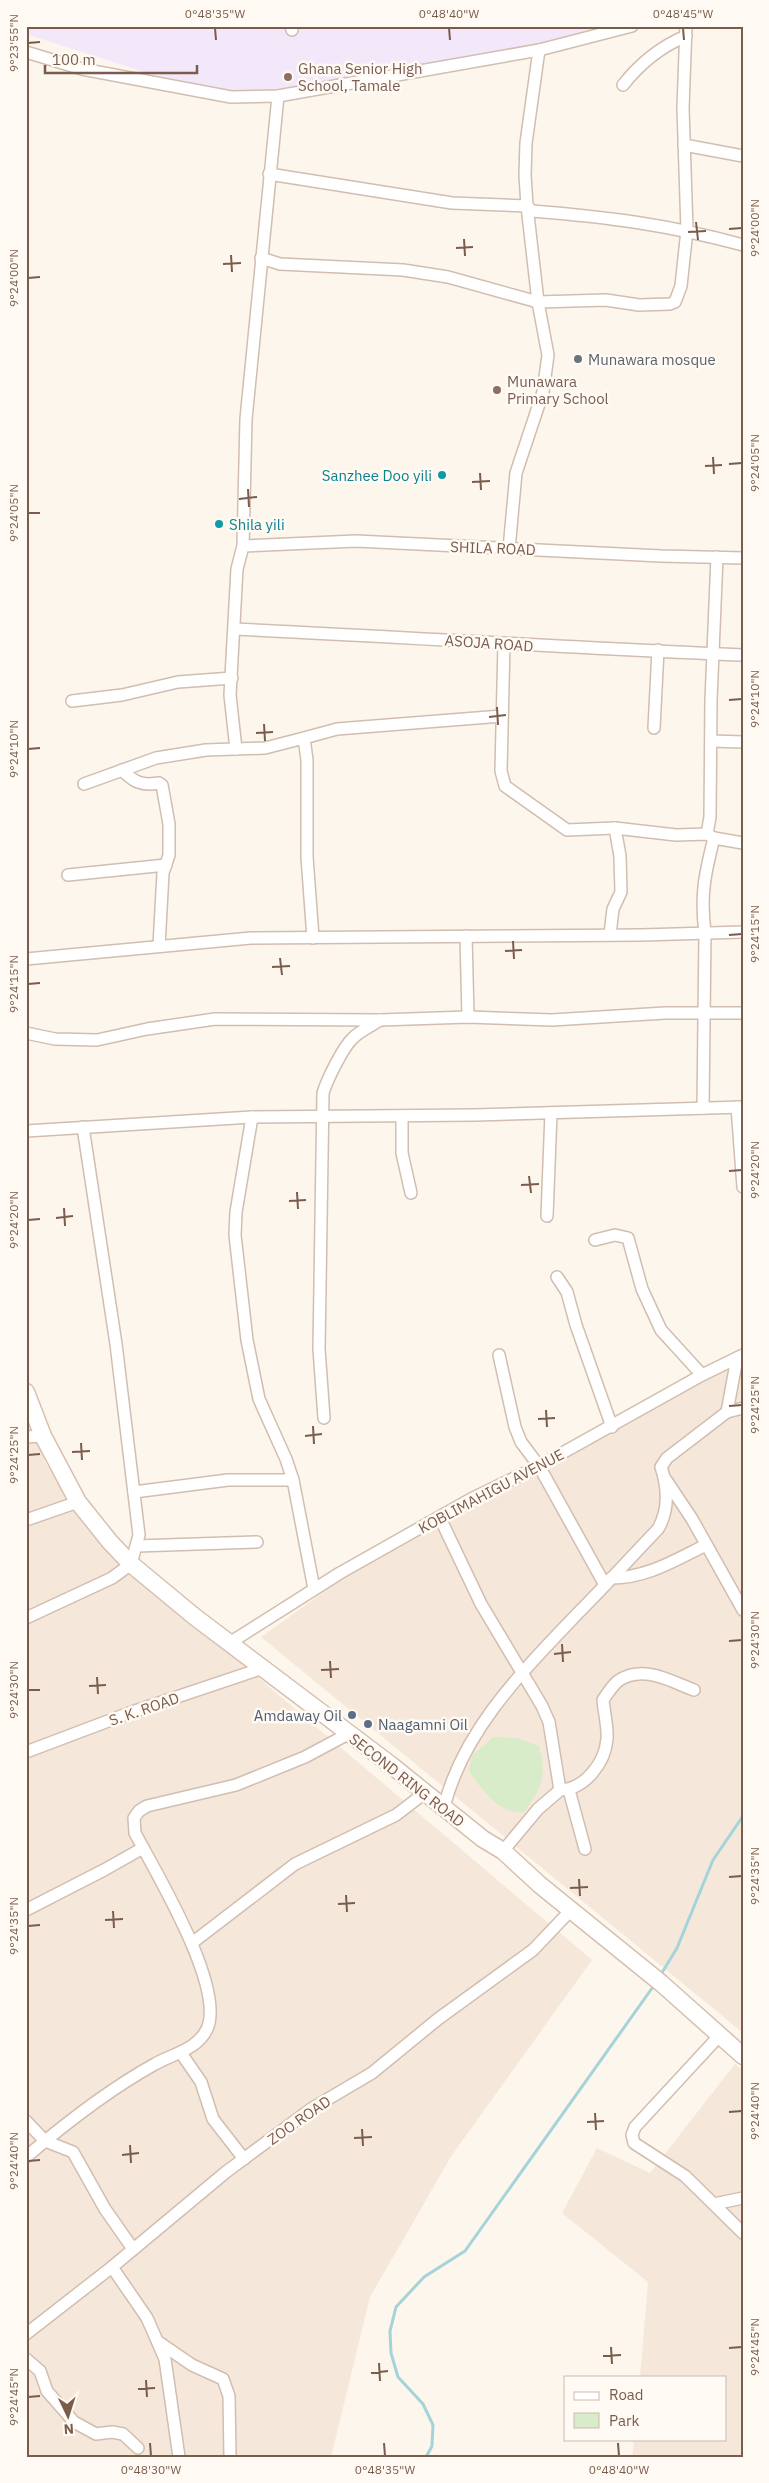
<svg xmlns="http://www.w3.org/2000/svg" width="769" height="2483" viewBox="0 0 769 2483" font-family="'IBM Plex Sans',sans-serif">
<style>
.residential{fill:#f5e8da}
.education{fill:#f3e8fa}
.green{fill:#d8ecc9}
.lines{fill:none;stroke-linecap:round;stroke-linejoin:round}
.stream{stroke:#a5d3da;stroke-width:3}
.street-casing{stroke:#d1beb0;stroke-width:14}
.secondary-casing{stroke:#d6c0b0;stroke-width:19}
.street{stroke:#fff;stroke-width:11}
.secondary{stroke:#fff;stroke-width:16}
.ticks{fill:none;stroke:#7a5c4d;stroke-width:2}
.education-dot{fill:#8d6e63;stroke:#fffaf3;stroke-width:2}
.worship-dot{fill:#6b7280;stroke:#fffaf3;stroke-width:2}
.culture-dot{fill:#0f9aa8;stroke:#fffaf3;stroke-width:2}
.service-dot{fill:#5c6f8a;stroke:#fffaf3;stroke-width:2}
.labels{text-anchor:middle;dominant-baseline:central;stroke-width:5;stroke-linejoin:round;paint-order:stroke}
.education-label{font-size:15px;fill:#785e54;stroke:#fffaf3;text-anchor:start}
.worship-label{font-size:15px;fill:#5b616d;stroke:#fffaf3;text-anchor:start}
.culture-label{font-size:15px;fill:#0d838f;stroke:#fffaf3;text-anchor:end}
.street-label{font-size:15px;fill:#7a5c4d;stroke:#fffaf3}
.service-label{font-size:15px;fill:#4e5e75;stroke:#fffaf3;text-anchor:end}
.neatline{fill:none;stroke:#7a5c4d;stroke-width:2}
.ticks-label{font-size:12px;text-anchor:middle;fill:#7a5c4d}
</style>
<rect width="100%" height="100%" fill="#fdf6ec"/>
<g class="residential">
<polygon points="743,1354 743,2033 261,1637 346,1576 550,1459"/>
<polygon points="26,1409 45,1462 88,1527 147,1589 223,1648 592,1960 452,2155 370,2297 331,2457 26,2457"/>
<polygon points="735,2064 743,2070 743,2457 632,2457 634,2439 725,2439 725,2377 640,2377 648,2282 562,2213 597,2148 650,2173"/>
</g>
<polygon class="education" points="26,26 648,26 496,63 244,104 26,34"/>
<path class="green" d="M493,1737L517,1738L539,1746C547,1775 542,1788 524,1812C499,1815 482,1790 469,1771L472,1756Z"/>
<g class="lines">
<g class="stream">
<polyline points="660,1976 677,1948 713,1860 743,1816"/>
<polyline points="426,2457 432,2446 433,2425 423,2404 398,2377 391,2353 390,2331 396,2307 424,2277 465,2251 655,1984"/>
</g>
<defs>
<g id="street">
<polyline points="291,26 292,30"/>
<polyline points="26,52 82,69 231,97 278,96 539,50 632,26"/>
<path d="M623,85C641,62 660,47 686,36"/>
<polyline points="684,145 743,156"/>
<path d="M269,174L452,203L527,206L532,211C608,217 670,225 743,245"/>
<polyline points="261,258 280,264 403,270 448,277 538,302 606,300 639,305 670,304 675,302 681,286 687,230 683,108 686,26"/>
<polyline points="243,546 356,541 661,556 743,558"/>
<polyline points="509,549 516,473 543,392 548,355 538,302 527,206 525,175 526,143 539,50"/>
<path d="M235,629C405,637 574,648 743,655"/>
<polyline points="504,643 501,771 505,786 567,830 615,828 676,835 707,834 714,838 743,843"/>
<polyline points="72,701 122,695 178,682 232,678"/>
<polyline points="654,728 658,650"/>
<polyline points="304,738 337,729 502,716"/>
<polyline points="711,741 743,742"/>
<polyline points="236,749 230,695 237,569 243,546 246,419 278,96"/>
<path d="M122,770C134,782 141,786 159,783L162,785L169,824V855L163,873L159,946"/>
<polyline points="84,784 156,758 206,750 265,748 304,738 307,760 307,857 313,938"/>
<polyline points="707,834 710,817 711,700 717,557"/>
<polyline points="68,875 166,865"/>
<polyline points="610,934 613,909 621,892 620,856 615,828"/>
<polyline points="466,936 468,1017"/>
<polyline points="26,959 251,938 642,935 743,932"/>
<polyline points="26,1033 55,1039 97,1040 147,1029 215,1019 380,1020 468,1017 552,1020 665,1013 743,1013"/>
<polyline points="737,1107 743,1187"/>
<path d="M703,1108L705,932C700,896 705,873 714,838"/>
<polyline points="402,1116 402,1153 411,1193"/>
<polyline points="252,1117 236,1212 235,1235 247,1340 259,1399 286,1459 293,1480 314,1589"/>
<polyline points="26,1131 252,1117 475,1115 743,1107"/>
<polyline points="547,1216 551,1113"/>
<polyline points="595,1240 615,1235 628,1238 642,1289 661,1330 702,1375"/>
<polyline points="557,1277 567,1292 576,1325 612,1427"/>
<polyline points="499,1355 515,1427 521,1442 539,1466 605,1585"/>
<polyline points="727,1412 737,1358"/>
<path d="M324,1418L319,1349L323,1093C327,1080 343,1047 353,1038C360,1031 371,1026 380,1020"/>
<polyline points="26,1437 43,1436"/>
<polyline points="666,1480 692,1519 743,1610"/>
<polyline points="134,1492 228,1480 293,1480"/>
<polyline points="440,1518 481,1604 542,1706 549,1722 560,1790 538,1809 503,1851"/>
<polyline points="26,1520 78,1502"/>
<polyline points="137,1546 257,1542"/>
<path d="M611,1578C647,1578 675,1560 706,1545"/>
<polyline points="26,1618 112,1578 131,1564 139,1535 116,1344 83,1127"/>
<polyline points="231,1642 340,1573 471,1499 539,1466 702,1375 743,1355"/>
<polyline points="26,1752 132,1712 263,1668"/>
<path d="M560,1790C585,1789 605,1763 607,1739C608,1727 604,1712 603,1700C607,1694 612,1686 618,1681C643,1664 670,1681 694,1690"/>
<polyline points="569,1790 585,1849"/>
<path d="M444,1807C464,1728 525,1669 579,1612C606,1585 631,1557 658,1529C669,1510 668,1488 661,1467L667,1458L727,1412L743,1408"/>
<polyline points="26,1910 104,1870 143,1848"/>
<polyline points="192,1943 295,1864 396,1815 426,1792"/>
<polyline points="720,2035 635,2127 632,2135 634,2143 685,2176 743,2233"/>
<polyline points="181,2053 201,2082 213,2119 244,2159"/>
<polyline points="26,2121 45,2141 73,2152 105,2209 133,2249"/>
<path d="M26,2157C67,2122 108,2090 155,2064C172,2054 197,2050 207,2029C226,1988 155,1871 135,1833L134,1818L139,1811L147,1806L236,1785L305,1757L348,1734"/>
<polyline points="714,2204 743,2198"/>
<polyline points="112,2267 147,2318 165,2359 179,2457"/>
<polyline points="26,2334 112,2267 226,2172 311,2109 372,2073 438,2019 533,1950 572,1909"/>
<polyline points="160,2343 192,2365 223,2379 229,2396 230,2457"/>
<polyline points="26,2359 40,2371 47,2391 74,2422 96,2434 112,2432 123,2434 138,2448"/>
</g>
<polyline id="secondary" points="26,1392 43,1436 78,1502 110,1542 131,1564 195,1617 391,1765 483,1839 503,1851 540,1885 661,1983 743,2056"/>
</defs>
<use href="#street" class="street-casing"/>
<use href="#secondary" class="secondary-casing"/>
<use href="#street" class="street"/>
<use href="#secondary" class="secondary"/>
</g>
<path class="ticks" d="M215,28L216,40M449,28L450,40M683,28L684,40M28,43L40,42M696,222L698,240M729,229L742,228M688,232L706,231M464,239L465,256M456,248L473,247M231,255L232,272M223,264L241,263M28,278L40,277M713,457L714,474M729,464L742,463M705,466L722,465M480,473L481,490M472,482L490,481M248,489L249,507M239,499L257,497M28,513H40M729,700L742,699M497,707L498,725M489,717L506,715M264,724L265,741M256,733L273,732M28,749L40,748M729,935L742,934M513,941L514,959M505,951L522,950M280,958L282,975M272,967L290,966M28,984L40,983M729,1171L742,1170M529,1176L531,1193M521,1185L539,1184M297,1192L298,1209M289,1201L306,1200M64,1208L65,1226M56,1218L73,1216M28,1220L40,1219M729,1406L742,1405M546,1410L547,1427M538,1419L555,1418M313,1426L314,1444M305,1436L322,1434M81,1443L82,1460M72,1452L90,1451M28,1455L40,1454M729,1641L742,1640M562,1644L563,1662M554,1654L571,1652M330,1661L331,1678M321,1670L339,1669M97,1677L98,1694M89,1686L106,1685M28,1690H40M729,1877L742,1876M579,1879L580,1896M570,1888L588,1887M346,1895L347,1912M338,1904L355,1903M113,1911L114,1928M105,1920L123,1919M28,1926L40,1925M729,2112L742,2111M595,2113L596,2130M587,2122L604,2121M362,2129L363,2146M354,2138L372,2137M130,2145L131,2163M122,2155L139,2153M28,2161L40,2160M611,2347L612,2364M729,2348L742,2347M603,2356L621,2355M379,2363L380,2381M371,2373L388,2371M146,2380L147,2397M138,2389L155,2388M28,2397L40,2396M150,2443L151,2456M384,2443L385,2456M618,2443L619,2456"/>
<g class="education-dot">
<circle cx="288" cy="77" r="5"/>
<circle cx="497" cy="390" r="5"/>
</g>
<circle class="worship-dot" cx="578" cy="359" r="5"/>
<g class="culture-dot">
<circle cx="442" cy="475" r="5"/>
<circle cx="219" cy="524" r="5"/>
</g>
<g class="service-dot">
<circle cx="352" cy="1715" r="5"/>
<circle cx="368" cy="1724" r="5"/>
</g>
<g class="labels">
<g class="education-label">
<text x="298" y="68">Ghana Senior High<tspan x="298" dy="17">School, Tamale</tspan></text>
<text x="507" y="381">Munawara<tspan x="507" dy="17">Primary School</tspan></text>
</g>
<g class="worship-label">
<text x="588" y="359">Munawara mosque</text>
</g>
<g class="culture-label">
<text x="432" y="475">Sanzhee Doo yili</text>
<text x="229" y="524" text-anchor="start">Shila yili</text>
</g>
<g class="street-label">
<text transform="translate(493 548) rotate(2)">SHILA ROAD</text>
<text transform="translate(489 643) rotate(4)">ASOJA ROAD</text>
<text transform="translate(491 1491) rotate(-28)">KOBLIMAHIGU AVENUE</text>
<text transform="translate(144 1709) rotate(-19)">S. K. ROAD</text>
<text transform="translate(407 1780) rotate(38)">SECOND RING ROAD</text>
<text transform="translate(299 2120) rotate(-35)">ZOO ROAD</text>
</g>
<g class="service-label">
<text x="342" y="1715">Amdaway Oil</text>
<text x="378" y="1724" text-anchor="start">Naagamni Oil</text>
</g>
</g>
<rect width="769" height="2483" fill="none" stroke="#fffaf3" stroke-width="55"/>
<rect x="564" y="2376" width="162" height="65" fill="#fffaf3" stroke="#cabbb1"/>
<rect x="574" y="2392" width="25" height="8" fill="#ffffff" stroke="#cabbb1"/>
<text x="609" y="2400" font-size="15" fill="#7a5c4d">Road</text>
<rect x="574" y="2413" width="25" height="15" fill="#d8ecc9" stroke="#cabbb1"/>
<text x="609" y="2426" font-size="15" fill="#7a5c4d">Park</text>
<g transform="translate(68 2416) rotate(176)" stroke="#fffaf3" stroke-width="4" paint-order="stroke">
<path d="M0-4L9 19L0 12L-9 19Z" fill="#7a5c4d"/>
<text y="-8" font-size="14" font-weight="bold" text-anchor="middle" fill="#7a5c4d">N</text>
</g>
<path d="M45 65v8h152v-8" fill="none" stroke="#7a5c4d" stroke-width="2.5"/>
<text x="52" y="65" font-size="15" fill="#7a5c4d" stroke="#fffaf3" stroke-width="4" paint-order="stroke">100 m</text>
<rect x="28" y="28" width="714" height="2428" class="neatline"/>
<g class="ticks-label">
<text x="215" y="18">0°48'35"W</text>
<text x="449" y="18">0°48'40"W</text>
<text x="683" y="18">0°48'45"W</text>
<text transform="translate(14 43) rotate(-90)" y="4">9°23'55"N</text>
<text transform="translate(755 228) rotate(-90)" y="4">9°24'00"N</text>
<text transform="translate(14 278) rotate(-90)" y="4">9°24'00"N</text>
<text transform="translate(755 463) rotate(-90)" y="4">9°24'05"N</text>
<text transform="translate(14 513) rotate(-90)" y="4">9°24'05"N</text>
<text transform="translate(755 699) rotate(-90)" y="4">9°24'10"N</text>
<text transform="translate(14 749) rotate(-90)" y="4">9°24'10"N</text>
<text transform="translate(755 934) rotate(-90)" y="4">9°24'15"N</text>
<text transform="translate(14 984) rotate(-90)" y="4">9°24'15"N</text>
<text transform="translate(755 1170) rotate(-90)" y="4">9°24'20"N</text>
<text transform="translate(14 1220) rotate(-90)" y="4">9°24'20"N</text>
<text transform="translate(755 1405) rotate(-90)" y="4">9°24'25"N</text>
<text transform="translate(14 1455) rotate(-90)" y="4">9°24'25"N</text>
<text transform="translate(755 1640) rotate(-90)" y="4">9°24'30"N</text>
<text transform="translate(14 1690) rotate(-90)" y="4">9°24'30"N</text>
<text transform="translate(755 1876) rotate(-90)" y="4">9°24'35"N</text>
<text transform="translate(14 1926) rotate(-90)" y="4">9°24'35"N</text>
<text transform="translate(755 2111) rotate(-90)" y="4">9°24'40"N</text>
<text transform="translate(14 2161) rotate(-90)" y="4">9°24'40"N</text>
<text transform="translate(755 2347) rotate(-90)" y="4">9°24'45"N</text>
<text transform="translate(14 2397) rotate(-90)" y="4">9°24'45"N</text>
<text x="151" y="2474">0°48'30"W</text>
<text x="385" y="2474">0°48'35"W</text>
<text x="619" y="2474">0°48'40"W</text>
</g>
</svg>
